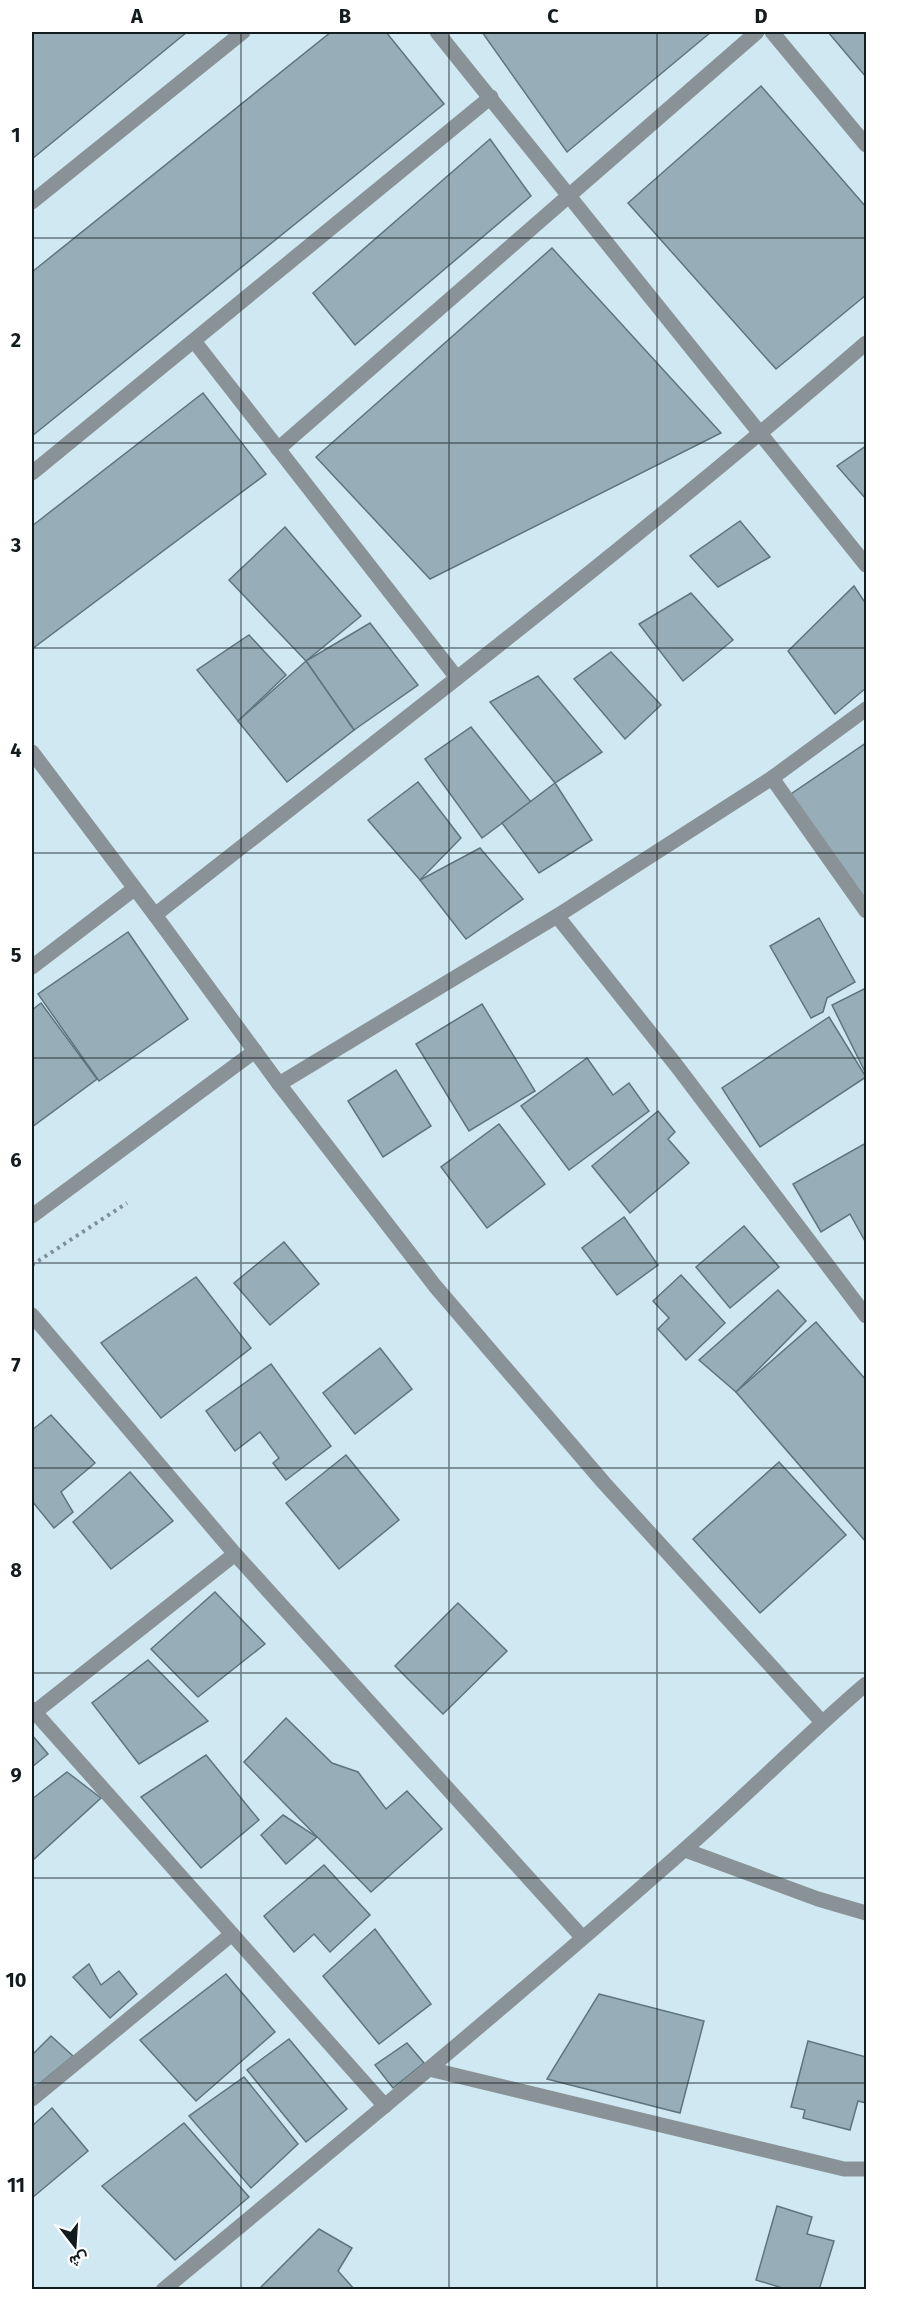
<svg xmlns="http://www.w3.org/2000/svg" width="898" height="2321" viewBox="0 0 898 2321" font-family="'Fira Sans',Vazirmatn,sans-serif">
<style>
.building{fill:#97aeb8;stroke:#5f757e;stroke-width:1.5}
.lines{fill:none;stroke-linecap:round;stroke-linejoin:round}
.path{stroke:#7f9198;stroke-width:4;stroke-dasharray:3 4.5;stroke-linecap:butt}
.minor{stroke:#899397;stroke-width:15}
.grid{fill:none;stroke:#121b1e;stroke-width:1.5;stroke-opacity:0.55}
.neatline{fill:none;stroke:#121b1e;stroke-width:2}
.grid-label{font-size:20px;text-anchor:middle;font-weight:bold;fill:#121b1e}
</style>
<rect width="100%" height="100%" fill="#d0e8f2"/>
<g class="building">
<polygon points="32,32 187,32 32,159"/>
<polygon points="331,32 386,32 444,104 32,436 32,272"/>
<polygon points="482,32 711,32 567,152"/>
<polygon points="828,32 866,32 866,77"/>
<polygon points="761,86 866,207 866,295 776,369 628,203"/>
<polygon points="490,139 531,196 355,345 313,293"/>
<polygon points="552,248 721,433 430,579 316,457"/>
<polygon points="203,393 266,474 32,649 32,526"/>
<polygon points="866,446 866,499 837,466"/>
<polygon points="740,521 770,557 718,587 690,556"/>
<polygon points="285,527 361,616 306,661 229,580"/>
<polygon points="854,586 866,604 866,688 835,714 788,651"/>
<polygon points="691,593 733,640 683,681 639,624"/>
<polygon points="370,623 418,685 354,730 306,661"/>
<polygon points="249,635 286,675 238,721 197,670"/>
<polygon points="611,652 661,705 625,739 574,679"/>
<polygon points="306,661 354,730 287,782 238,721"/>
<polygon points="538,676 602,752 555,783 490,702"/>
<polygon points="471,727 531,802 482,838 425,759"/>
<polygon points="866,743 866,908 788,796"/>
<polygon points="418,782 461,838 420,880 368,820"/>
<polygon points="555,783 592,840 539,873 502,823"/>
<polygon points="480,848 523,899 466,939 420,880"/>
<polygon points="819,918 855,982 827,998 823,1012 811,1018 770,946"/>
<polygon points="128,932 188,1019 99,1081 38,994"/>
<polygon points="866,988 866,1074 832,1005"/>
<polygon points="41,1003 97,1079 32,1127 32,1010"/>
<polygon points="482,1004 535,1091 469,1131 416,1044"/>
<polygon points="829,1017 866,1077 760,1147 722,1088"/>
<polygon points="587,1058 613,1095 629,1083 649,1111 569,1170 521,1106"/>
<polygon points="396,1070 431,1126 383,1157 348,1101"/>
<polygon points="658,1111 675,1132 668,1139 689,1163 630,1213 592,1166"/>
<polygon points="499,1124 545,1184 487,1228 441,1167"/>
<polygon points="866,1143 866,1243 850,1214 821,1232 793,1184"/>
<polygon points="624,1217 658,1265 617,1295 582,1248"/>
<polygon points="744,1226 779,1267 730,1308 696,1267"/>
<polygon points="284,1242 319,1284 270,1325 234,1283"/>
<polygon points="681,1275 725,1323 686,1360 658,1329 669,1318 653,1301"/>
<polygon points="196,1277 251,1348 161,1418 101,1343"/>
<polygon points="778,1290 806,1321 736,1392 699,1360"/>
<polygon points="816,1322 866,1380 866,1542 736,1392"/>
<polygon points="380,1348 412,1389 355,1434 323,1393"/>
<polygon points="271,1364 331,1446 286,1480 273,1463 279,1458 260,1432 235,1451 206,1411"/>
<polygon points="51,1415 95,1463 61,1492 73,1512 54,1528 32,1501 32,1430"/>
<polygon points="346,1455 399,1520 339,1569 286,1503"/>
<polygon points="779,1462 846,1535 760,1613 693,1539"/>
<polygon points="130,1472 173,1521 111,1569 73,1522"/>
<polygon points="215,1592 265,1644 198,1697 151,1649"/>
<polygon points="458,1603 507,1651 443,1714 395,1666"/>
<polygon points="148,1660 208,1721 139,1764 92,1703"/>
<polygon points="286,1718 332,1763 358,1772 386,1809 407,1791 442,1829 371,1892 244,1762"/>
<polygon points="32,1735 48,1754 32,1767"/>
<polygon points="206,1755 259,1820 201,1868 141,1797"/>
<polygon points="67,1772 101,1798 33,1860 32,1799"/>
<polygon points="283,1815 317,1837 286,1864 261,1835"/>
<polygon points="324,1865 370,1915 330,1952 314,1934 294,1952 264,1916"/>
<polygon points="375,1929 431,2004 379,2044 323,1976"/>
<polygon points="89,1964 101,1985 119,1971 137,1994 110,2018 73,1977"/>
<polygon points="226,1974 275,2032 196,2101 140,2040"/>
<polygon points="599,1994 704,2021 680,2113 547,2079"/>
<polygon points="51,2036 73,2056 33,2089 32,2055"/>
<polygon points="289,2039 347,2109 306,2142 247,2070"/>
<polygon points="808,2041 866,2057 866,2103 858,2101 850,2130 803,2118 805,2110 791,2107"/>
<polygon points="407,2043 424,2063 393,2088 375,2065"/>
<polygon points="244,2077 298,2144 251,2188 189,2116"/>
<polygon points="52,2108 88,2151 32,2198 32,2126"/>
<polygon points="184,2123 249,2197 175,2260 102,2186"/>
<polygon points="777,2206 812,2217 807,2234 834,2241 819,2290 789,2290 756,2280"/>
<polygon points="319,2229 352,2248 338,2271 355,2290 258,2290"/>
</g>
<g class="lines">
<polyline class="path" points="32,1265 127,1203"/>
<g class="minor">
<polyline points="437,32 866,565"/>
<polyline points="772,32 866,145"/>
<polyline points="32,202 243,32"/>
<polyline points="194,341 457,678"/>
<polyline points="278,449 757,32"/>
<polyline points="32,473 491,97"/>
<polyline points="32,752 155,915 279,1084 435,1286 604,1483 822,1722"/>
<polyline points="772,778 866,911"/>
<path d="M155,915C394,727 636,542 866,343"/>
<polyline points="557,916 676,1065 866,1316"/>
<polyline points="32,967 134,889"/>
<polyline points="279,1084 557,916 772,778 866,709"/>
<polyline points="32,1216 255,1051"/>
<polyline points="32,1315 235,1554 582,1937"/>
<polyline points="32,1709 385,2106"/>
<polyline points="35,1712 235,1554"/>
<polyline points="685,1850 818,1899 866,1913"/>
<polyline points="429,2069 844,2169 866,2169"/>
<polyline points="32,2099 232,1934"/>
<path d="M163,2290C338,2145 514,2000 684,1850C746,1796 804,1737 866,1684"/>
</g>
</g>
<path class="grid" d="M241,32V2290M449,32V2290M657,32V2290M32,238H866M32,443H866M32,648H866M32,853H866M32,1058H866M32,1263H866M32,1468H866M32,1673H866M32,1878H866M32,2083H866"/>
<rect width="898" height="2321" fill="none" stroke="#ffffff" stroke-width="66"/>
<g transform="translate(75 2246) rotate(163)" stroke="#ffffff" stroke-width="4.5" paint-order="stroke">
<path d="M0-4.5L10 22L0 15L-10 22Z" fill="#121b1e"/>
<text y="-9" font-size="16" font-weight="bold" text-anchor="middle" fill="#121b1e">ش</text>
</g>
<rect x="33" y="33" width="832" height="2255" class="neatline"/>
<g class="grid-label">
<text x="137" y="23">A</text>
<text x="345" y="23">B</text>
<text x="553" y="23">C</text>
<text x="761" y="23">D</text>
<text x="16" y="142">1</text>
<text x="16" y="347">2</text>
<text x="16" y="552">3</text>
<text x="16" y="757">4</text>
<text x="16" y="962">5</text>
<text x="16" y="1167">6</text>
<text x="16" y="1372">7</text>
<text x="16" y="1577">8</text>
<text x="16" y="1782">9</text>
<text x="16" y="1987">10</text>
<text x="16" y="2192">11</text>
</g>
</svg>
